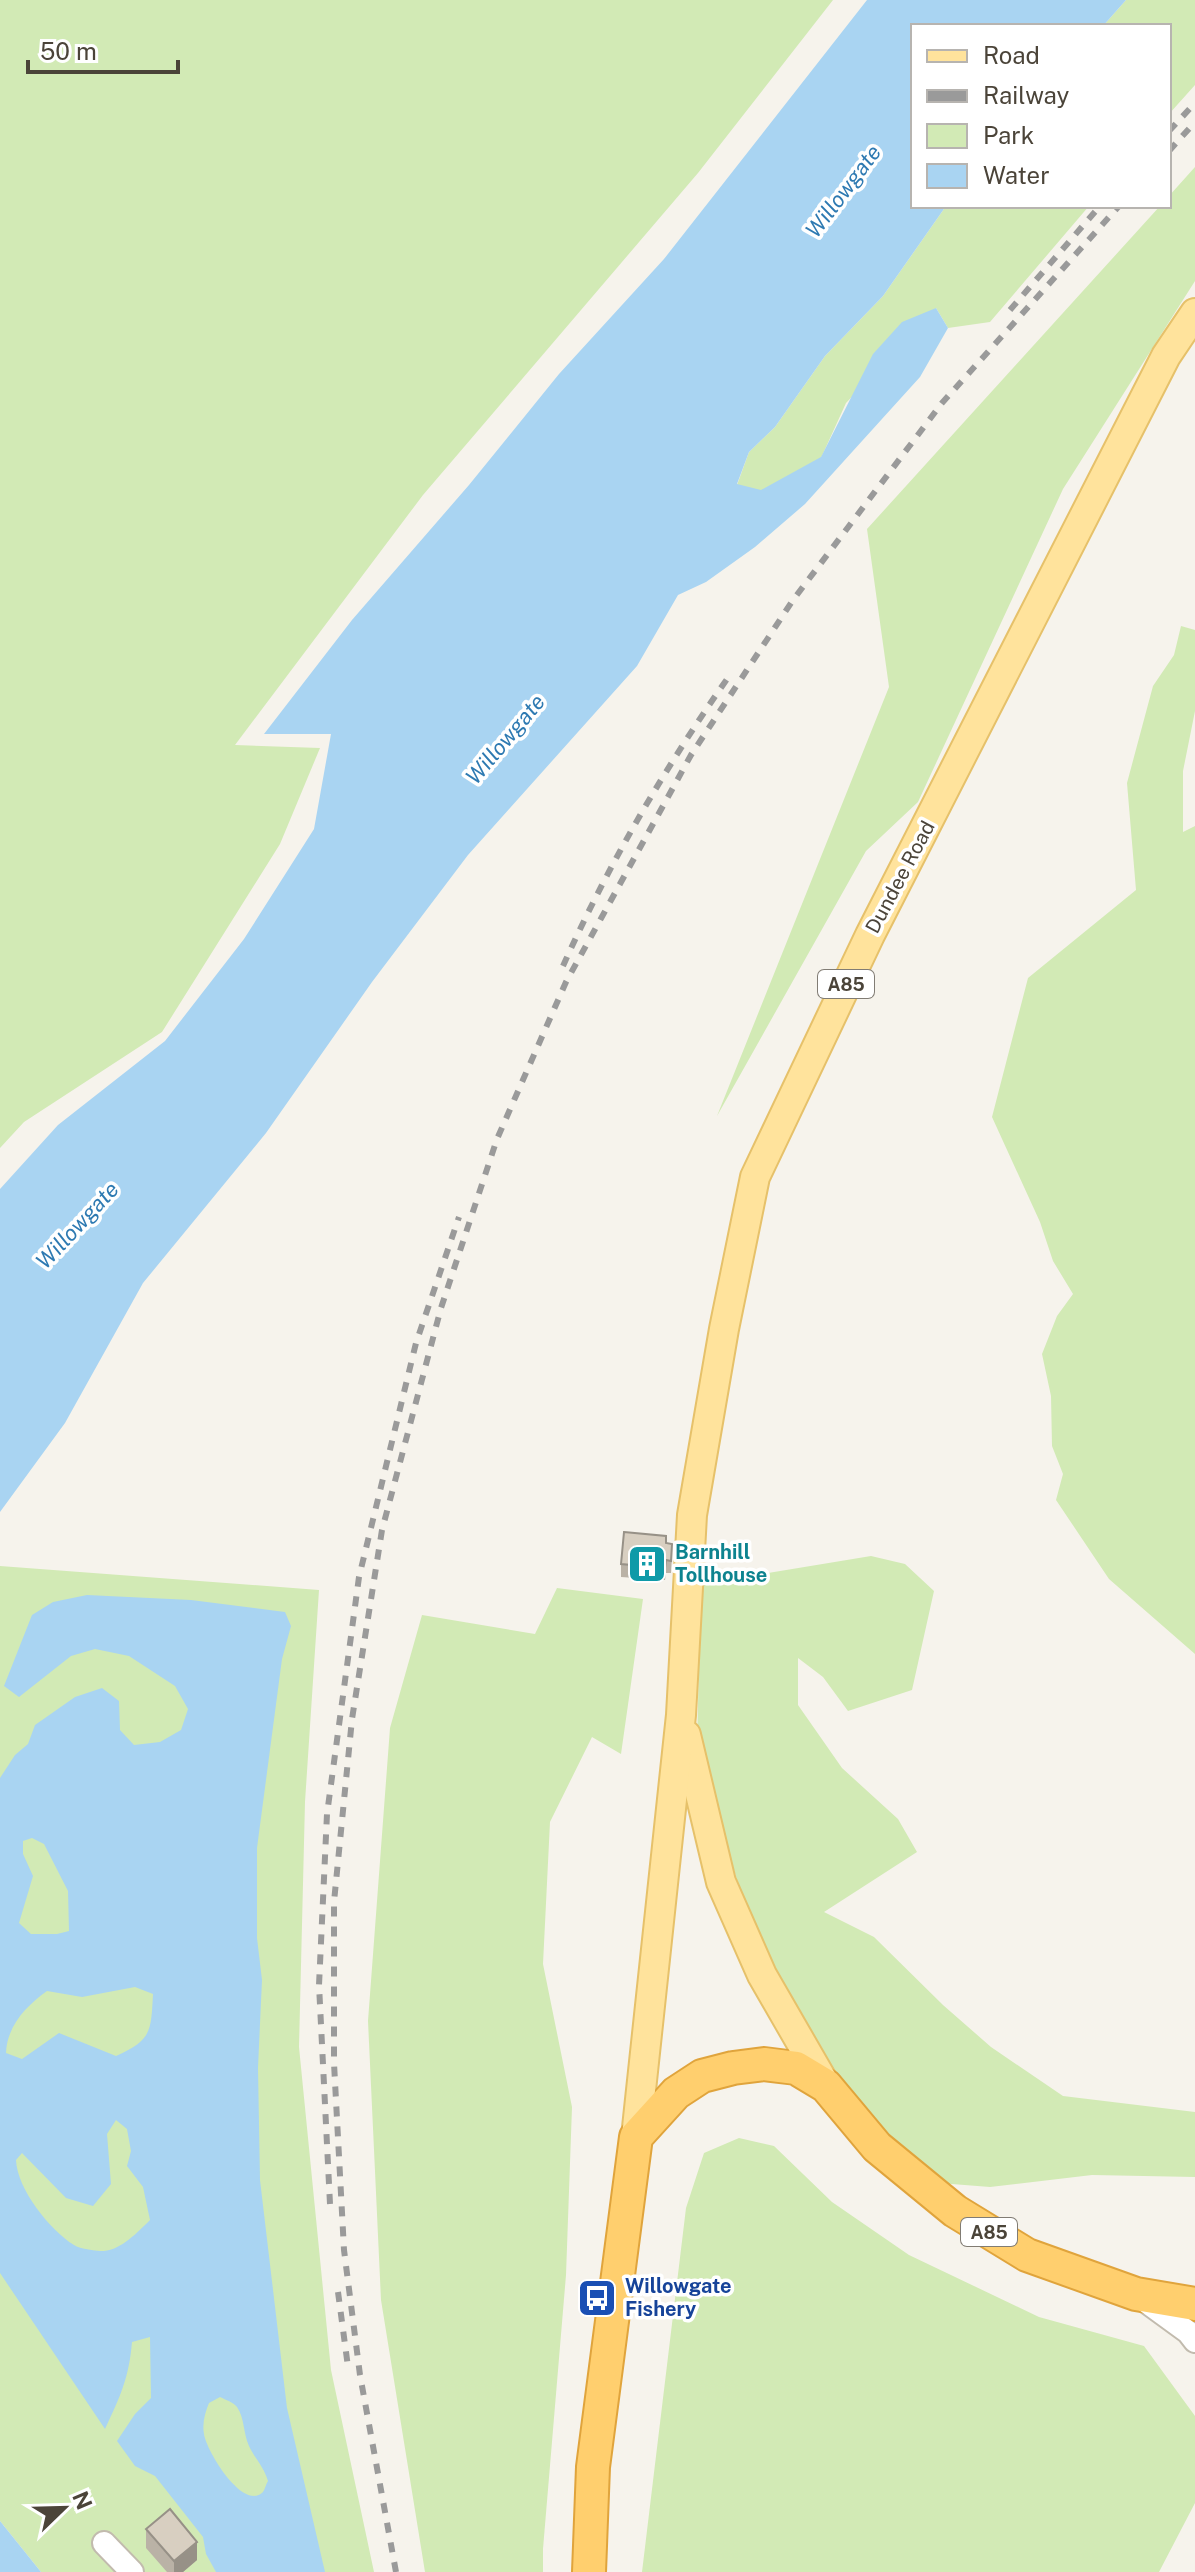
<svg xmlns="http://www.w3.org/2000/svg" width="1195" height="2572" viewBox="0 0 1195 2572" font-family="'Public Sans',sans-serif">
<style>
.green{fill:#d2eab5}
.water{fill:#a9d4f2;fill-rule:evenodd}
.lines{fill:none;stroke-linecap:round;stroke-linejoin:round}
.minor-casing{stroke:#c2bbae;stroke-width:26}
.major-casing{stroke:#e6c16a;stroke-width:32}
.highway-casing{stroke:#e0a43c;stroke-width:36}
.minor{stroke:#fff;stroke-width:22}
.major{stroke:#ffe39c;stroke-width:28}
.highway{stroke:#ffcf6e;stroke-width:32}
.rail{stroke:#9a9a9a;stroke-width:6;stroke-dasharray:10 10;stroke-linecap:butt}
.wall{fill:#bab2a6}
.shaded-wall{fill:#979187}
.building{fill:#d8cfc1;stroke:#979187;stroke-width:2}
.labels{text-anchor:middle;dominant-baseline:central;stroke-width:7;stroke-linejoin:round;paint-order:stroke}
.shield{fill:#fff;stroke:#817c74;stroke-width:2}
.shield-label{font-size:18px;font-weight:bold;fill:#4b4439}
.street-label{font-size:20px;fill:#4b4439;stroke:#fff}
.culture-label{font-size:20px;font-weight:bold;fill:#0d838f;stroke:#fff;text-anchor:start}
.transit-label{font-size:20px;font-weight:bold;fill:#164399;stroke:#fff;text-anchor:start}
.water-label{font-size:22px;font-style:italic;fill:#2e7ab2;stroke:#fff}
</style>
<rect width="100%" height="100%" fill="#f6f3ec"/>
<g class="green">
<polygon points="0,0 833,0 698,173 423,495 235,745 320,748 280,844 162,1032 24,1122 0,1148"/>
<polygon points="1126,0 1195,0 1195,85 1169,114 1169,26 1103,26"/>
<polygon points="1195,167 1195,281 1063,489 918,802 866,851 717,1116 889,687 867,529 1160,206 1169,206 1169,196"/>
<polygon points="946,206 1089,206 990,322 948,328 936,308 846,403 821,458 761,491 737,485 749,452 775,427 825,356 883,296"/>
<polygon points="1181,626 1195,630 1195,711 1183,771 1183,832 1195,826 1195,1654 1109,1579 1056,1500 1063,1474 1052,1446 1051,1396 1042,1354 1057,1316 1073,1294 1053,1261 1040,1222 992,1117 1028,978 1136,890 1127,783 1153,686 1174,655"/>
<polygon points="871,1556 905,1564 934,1591 912,1690 848,1711 823,1677 798,1658 798,1705 842,1768 898,1819 917,1852 824,1912 874,1937 943,2005 991,2047 1063,2096 1195,2112 1195,2177 1092,2175 990,2187 939,2183 884,2130 820,2059 752,1931 697,1744 701,1584"/>
<polygon points="0,1566 319,1590 305,1802 299,2047 331,2370 374,2572 41,2572 0,2521"/>
<polygon points="557,1588 643,1599 621,1754 592,1737 550,1822 543,1964 572,2107 566,2275 543,2549 543,2572 425,2572 381,2300 368,2021 390,1728 422,1615 535,1634"/>
<polygon points="739,2138 774,2146 832,2202 909,2255 1039,2317 1144,2346 1195,2416 1195,2503 1159,2572 642,2572 686,2208 704,2153"/>
</g>
<g class="water">
<polygon points="867,0 1126,0 1103,26 913,26 913,206 946,206 883,296 825,356 775,427 749,452 737,484 761,490 821,457 873,354 902,322 936,308 948,328 920,377 805,504 755,547 706,582 678,595 637,666 468,855 372,982 266,1133 143,1283 65,1423 0,1512 0,1189 58,1125 165,1041 244,939 314,829 331,734 264,734 352,620 469,485 559,374 664,259"/>
<path d="M87,1595L191,1600L285,1612L291,1626L282,1659L257,1848V1938L262,1980L258,2068L260,2180L287,2408L325,2572H216L206,2554L203,2537L155,2476L135,2466L117,2441L135,2414L151,2398L150,2337L132,2342C129,2378 120,2397 105,2429L0,2273V1778L15,1755L28,1744L35,1725L75,1697L102,1688L119,1701L120,1730L134,1745L160,1742L181,1730L188,1709L175,1686L129,1656L95,1649L71,1656L19,1697L4,1686L32,1615L53,1602ZM32,1838L44,1844L68,1891L69,1931L57,1934H31L19,1923L33,1876L23,1854V1841ZM135,1987L153,1994C151,2031 152,2040 116,2056L59,2033L22,2059L6,2053C7,2026 26,2006 47,1991L82,1997ZM116,2120L127,2129L131,2151L127,2166L143,2187L150,2220C139,2231 121,2250 104,2251C97,2251 80,2249 74,2245C50,2230 17,2189 16,2160L22,2153L66,2198L93,2206L111,2184L107,2134ZM220,2397C226,2400 233,2402 237,2407C245,2419 243,2433 249,2446C255,2459 264,2467 268,2481C266,2484 265,2489 263,2492C243,2512 206,2450 204,2434C202,2423 205,2413 209,2403Z"/>
<polygon points="0,2521 41,2572 0,2572"/>
</g>
<g class="lines">
<defs>
<g id="minor">
<polyline points="1140,2297 1188,2332 1195,2341"/>
<polyline points="104,2543 132,2572"/>
</g>
<g id="major">
<polyline points="686,1735 721,1882 762,1975 826,2086"/>
<polyline points="636,2137 681,1715 692,1515 724,1329 755,1177 870,935 1166,356 1195,313"/>
</g>
<polyline id="highway" points="589,2572 593,2467 636,2137 676,2093 702,2076 733,2068 764,2064 796,2068 826,2086 877,2147 955,2211 1027,2255 1136,2294 1195,2304"/>
</defs>
<use href="#minor" class="minor-casing"/>
<use href="#major" class="major-casing"/>
<use href="#highway" class="highway-casing"/>
<use href="#minor" class="minor"/>
<use href="#major" class="major"/>
<use href="#highway" class="highway"/>
<g class="rail">
<polyline points="1169,131 1195,103"/>
<polyline points="1169,151 1195,122"/>
<polyline points="1010,310 1100,206"/>
<path d="M563,966C609,863 667,764 732,672"/>
<polyline points="330,2204 319,1985 327,1814 359,1577 416,1343 459,1217"/>
<polyline points="338,2292 348,2367"/>
<polyline points="396,2572 360,2375 344,2250 334,2063 334,1902 352,1719 382,1530 441,1308 497,1139 566,982 691,755 793,600 942,403 1119,206"/>
</g>
</g>
<g class="wall">
<polygon points="666,1543 672,1556 671,1573 666,1573 665,1580 621,1577 621,1564"/>
<polygon points="146,2529 197,2560 183,2572 167,2572 146,2548"/>
</g>
<polygon class="shaded-wall" points="197,2542 197,2560 183,2572 174,2572 174,2561"/>
<g class="building">
<polygon points="624,1532 666,1536 666,1543 672,1544 671,1561 666,1560 665,1568 621,1564"/>
<polygon points="170,2509 197,2542 174,2561 146,2529"/>
</g>
<defs>
<symbol id="building-square" viewBox="-11 -11 22 22"><rect x="-9" y="-9" width="18" height="18" rx="4" fill="#0f9aa8" stroke="#fff"/><path d="M-4-6H4V6H1V3H-1V6H-4ZM-2.5-4.3h1.7v1.8h-1.7ZM.8-4.3h1.7v1.8H.8ZM-2.5-1h1.7V.8h-1.7ZM.8-1h1.7V.8H.8Z" fill="#fff"/></symbol>
<symbol id="bus-square" viewBox="-11 -11 22 22"><rect x="-9" y="-9" width="18" height="18" rx="4" fill="#1a4fb4" stroke="#fff"/><path d="M-5-6H5V4H4V6H2V4H-2V6H-4V4H-5ZM-3.5-4V0h7V-4ZM-3.5 1.2v1.5H-2V1.2ZM2 1.2v1.5H3.5V1.2Z" fill="#fff"/></symbol>
</defs>
<g fill-rule="evenodd">
<use href="#building-square" x="625" y="1542" width="44" height="44"/>
<use href="#bus-square" x="575" y="2276" width="44" height="44"/>
</g>
<g class="labels">
<g class="shield">
<rect x="818" y="970" width="56" height="28" rx="6"/>
<rect x="961" y="2218" width="56" height="28" rx="6"/>
</g>
<g class="shield-label">
<text x="846" y="984">A85</text>
<text x="989" y="2232">A85</text>
</g>
<g class="street-label">
<text transform="translate(900 877) rotate(-62)">Dundee Road</text>
</g>
<g class="culture-label">
<text x="675" y="1552">Barnhill<tspan x="675" dy="23">Tollhouse</tspan></text>
</g>
<g class="transit-label">
<text x="625" y="2286">Willowgate<tspan x="625" dy="23">Fishery</tspan></text>
</g>
<g class="water-label">
<text transform="translate(843 191) rotate(-53)">Willowgate</text>
<text transform="translate(505 739) rotate(-50)">Willowgate</text>
<text transform="translate(77 1225) rotate(-47)">Willowgate</text>
</g>
</g>
<rect x="911" y="24" width="260" height="184" fill="#ffffff" stroke="#b7b4b0" stroke-width="2"/>
<rect x="927" y="50" width="40" height="12" fill="#ffe39c" stroke="#b7b4b0" stroke-width="2"/>
<text x="983" y="64" font-size="24" fill="#4b4439">Road</text>
<rect x="927" y="90" width="40" height="12" fill="#9a9a9a" stroke="#b7b4b0" stroke-width="2"/>
<text x="983" y="104" font-size="24" fill="#4b4439">Railway</text>
<rect x="927" y="124" width="40" height="24" fill="#d2eab5" stroke="#b7b4b0" stroke-width="2"/>
<text x="983" y="144" font-size="24" fill="#4b4439">Park</text>
<rect x="927" y="164" width="40" height="24" fill="#a9d4f2" stroke="#b7b4b0" stroke-width="2"/>
<text x="983" y="184" font-size="24" fill="#4b4439">Water</text>
<g transform="translate(64 2508) rotate(67)" stroke="#ffffff" stroke-width="6" paint-order="stroke">
<path d="M0-6L14 30L0 20L-14 30Z" fill="#4b4439"/>
<text y="-12" font-size="22" font-weight="bold" text-anchor="middle" fill="#4b4439">N</text>
</g>
<path d="M28 60v12h150v-12" fill="none" stroke="#4b4439" stroke-width="4"/>
<text x="40" y="60" font-size="24" fill="#4b4439" stroke="#ffffff" stroke-width="6" paint-order="stroke">50 m</text>
</svg>
